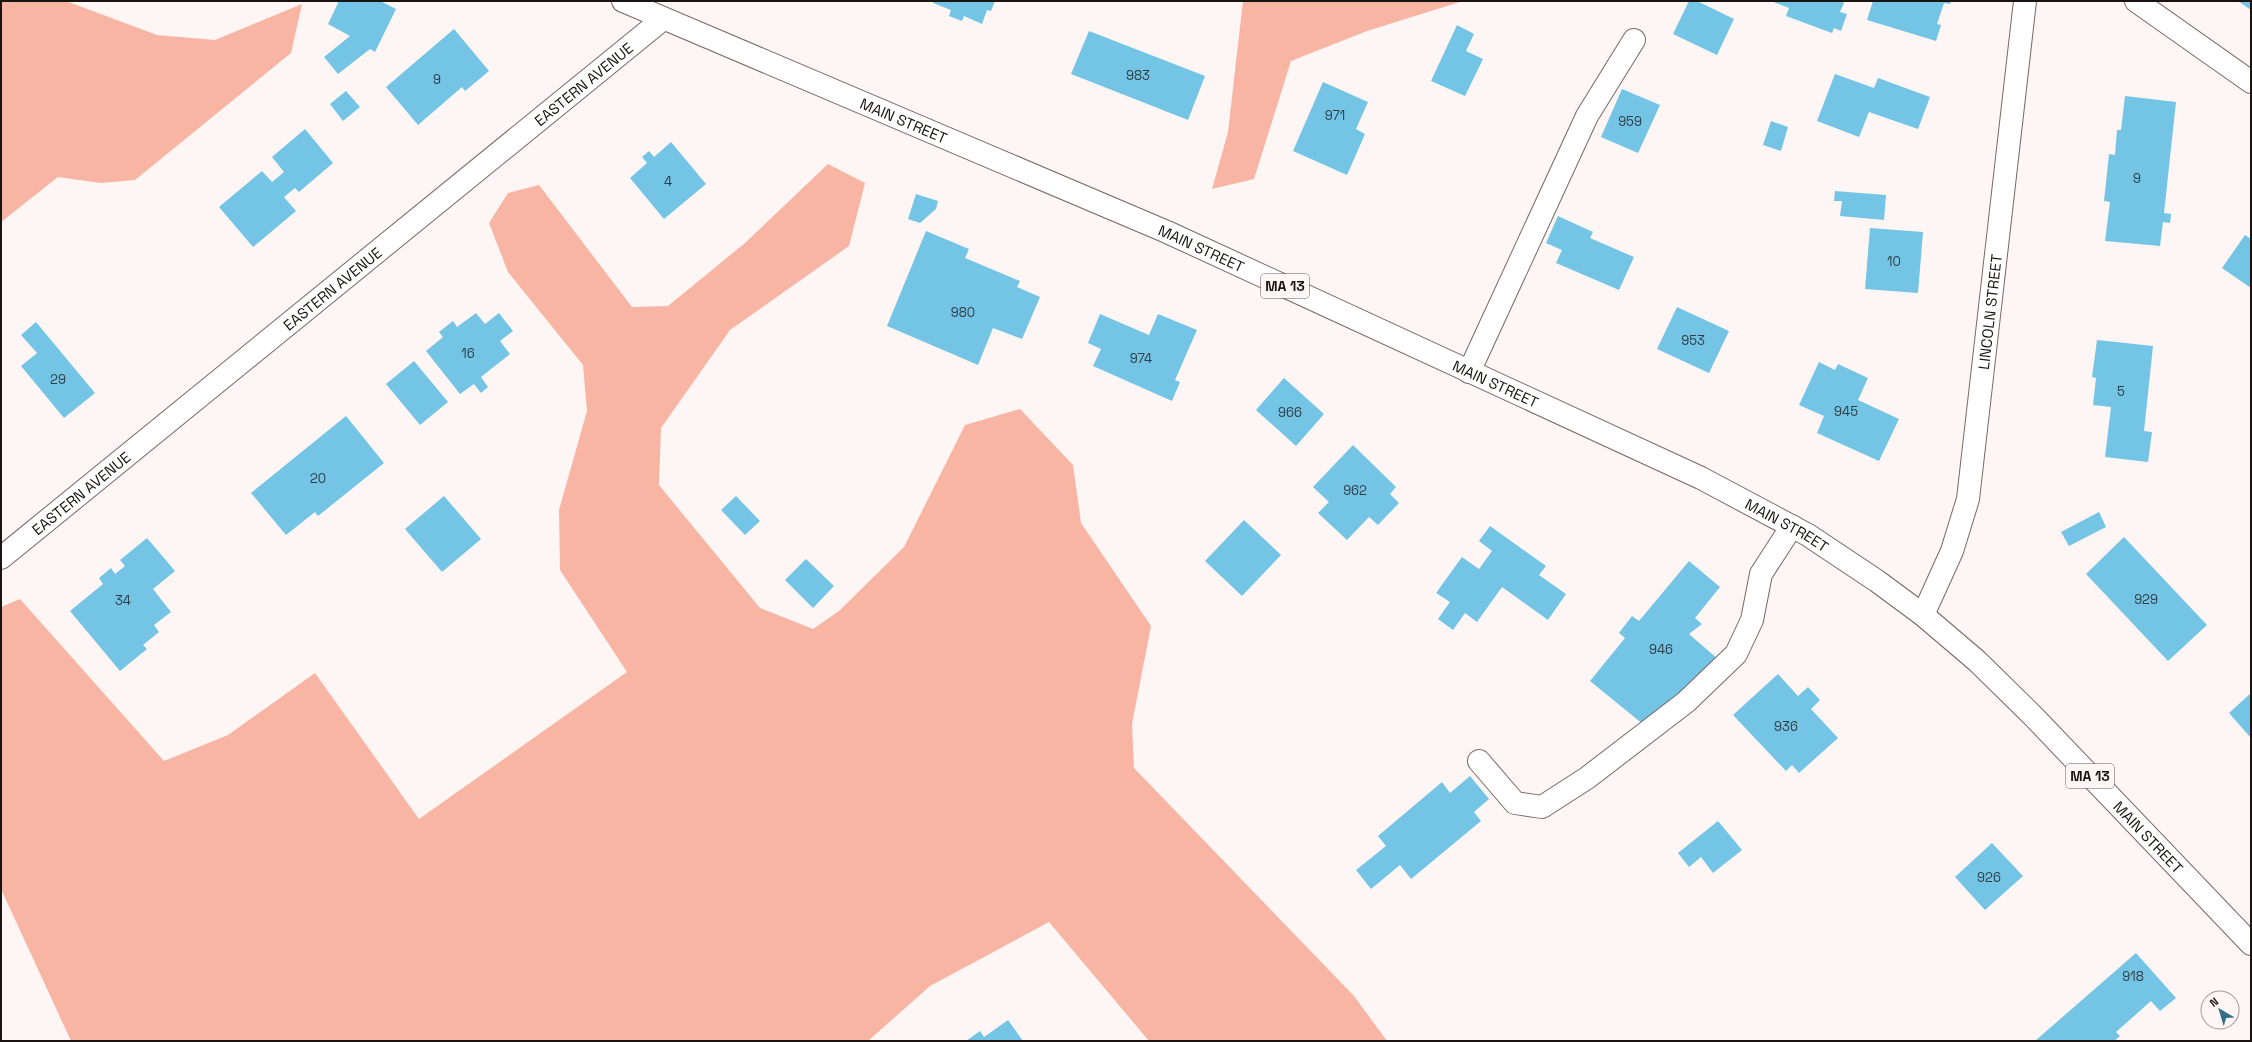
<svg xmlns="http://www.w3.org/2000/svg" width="2252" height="1042" viewBox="0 0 2252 1042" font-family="'Space Grotesk',sans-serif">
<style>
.green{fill:#f8b5a4}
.building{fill:#74c4e5}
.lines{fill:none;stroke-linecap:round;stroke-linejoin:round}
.minor-casing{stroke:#786864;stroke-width:24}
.major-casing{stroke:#786864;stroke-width:24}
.minor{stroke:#fff;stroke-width:22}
.major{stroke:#fff;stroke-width:22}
.labels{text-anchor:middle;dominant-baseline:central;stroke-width:4;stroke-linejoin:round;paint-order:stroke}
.number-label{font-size:13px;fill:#303f46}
.shield{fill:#fdf6f4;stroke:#5d5755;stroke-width:1}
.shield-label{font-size:14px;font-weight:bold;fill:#191311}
.street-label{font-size:15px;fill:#191311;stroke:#fdf6f4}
</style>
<rect width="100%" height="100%" fill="#fdf6f4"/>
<g class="green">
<polygon points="1,1 66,1 157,35 215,40 302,4 291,53 135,180 101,183 58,177 1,222"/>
<polygon points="1243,1 1463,1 1367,31 1291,61 1254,179 1212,189 1228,132"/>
<polygon points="828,164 865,183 849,246 730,330 661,428 659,485 760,608 813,629 839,611 904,547 965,425 1020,409 1073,465 1081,523 1151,626 1132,724 1134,768 1354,996 1387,1041 1149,1041 1049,922 930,986 868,1041 71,1041 1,889 1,607 20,599 164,761 228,735 315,673 419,819 627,672 560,570 559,510 587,411 583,365 508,272 489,223 508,193 539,185 632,307 668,306 745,243"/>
</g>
<g class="building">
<polygon points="339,1 380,1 396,9 375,52 370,49 338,74 324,57 350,36 328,24"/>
<polygon points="934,1 995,1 991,11 987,10 982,24 964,16 962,21 949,16 951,10 933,3"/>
<polygon points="1689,1 1697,1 1734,19 1717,55 1673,34"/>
<polygon points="1771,1 1840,1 1844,3 1840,12 1847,14 1841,31 1834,28 1832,33 1786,16 1789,8"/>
<polygon points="1873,1 1951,1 1950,4 1944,3 1937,24 1941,25 1936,41 1867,20"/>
<polygon points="2238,1 2251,1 2251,10"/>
<polygon points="1457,25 1474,34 1466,51 1483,59 1465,96 1431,81"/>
<polygon points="454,29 489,71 465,91 462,87 418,125 386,87"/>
<polygon points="1089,31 1205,76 1188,120 1071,74"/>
<polygon points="1835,74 1874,88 1878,78 1930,97 1918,129 1869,112 1859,137 1817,121"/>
<polygon points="1323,82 1368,102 1356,129 1365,134 1347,175 1293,151"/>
<polygon points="1622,89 1660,105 1638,153 1601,137"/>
<polygon points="346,91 360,107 343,121 330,104"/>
<polygon points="2125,96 2176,102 2164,213 2171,214 2170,223 2163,222 2160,246 2105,241 2110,202 2104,201 2109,154 2115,155 2117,130 2121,130"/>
<polygon points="1771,121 1788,127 1781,151 1763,145"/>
<polygon points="305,129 333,163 299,192 295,188 284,197 296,211 253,247 219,207 262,171 272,182 284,172 272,157"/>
<polygon points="671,142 706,184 664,219 630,178 647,163 642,157 649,151 654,157"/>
<polygon points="1835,191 1886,195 1884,220 1840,216 1842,201 1834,201"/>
<polygon points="916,194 938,201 936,209 920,223 908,219"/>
<polygon points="1558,216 1593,232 1590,238 1634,257 1619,290 1556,263 1562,250 1546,243"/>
<polygon points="1870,228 1923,232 1918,293 1865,289"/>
<polygon points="926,231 969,249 965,258 1020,281 1017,287 1040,297 1022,339 993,328 978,365 887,326"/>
<polygon points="2245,235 2251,239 2251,288 2222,268"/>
<polygon points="1677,307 1729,331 1709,373 1657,349"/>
<polygon points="476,313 485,324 499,313 513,331 500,341 510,354 481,377 488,387 481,393 474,384 460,394 426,351 443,337 439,332 453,321 457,327"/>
<polygon points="1100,314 1149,335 1158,314 1197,330 1175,380 1180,382 1172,401 1093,366 1101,349 1088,343"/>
<polygon points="36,322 95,393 64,418 21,366 37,353 21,335"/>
<polygon points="2097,340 2153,346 2144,431 2152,432 2148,462 2105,457 2111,407 2093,405 2096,378 2092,377"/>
<polygon points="414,361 448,402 420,425 386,384"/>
<polygon points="1819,362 1835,370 1838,364 1868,378 1858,400 1899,419 1879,461 1817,433 1824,416 1799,405"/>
<polygon points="1284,378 1324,414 1296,446 1256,410"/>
<polygon points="346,416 384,463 318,516 315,512 286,535 251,493"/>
<polygon points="1353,445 1396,487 1390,494 1399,503 1378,525 1369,517 1347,540 1318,513 1329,502 1313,487"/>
<polygon points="444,496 481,539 442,572 405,529"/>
<polygon points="736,496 760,521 745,535 721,510"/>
<polygon points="2099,512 2106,527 2069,546 2061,532"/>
<polygon points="1244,520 1281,555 1242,596 1205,561"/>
<polygon points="1490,526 1546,566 1539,575 1566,594 1548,620 1502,587 1477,622 1465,613 1453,630 1438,619 1450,602 1436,593 1462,557 1479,569 1492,551 1479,541"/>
<polygon points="2124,537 2207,625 2168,661 2086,574"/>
<polygon points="147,538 175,571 153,589 171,612 154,625 159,632 143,645 147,649 120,671 70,611 103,584 99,578 111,568 115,574 125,566 120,560"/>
<polygon points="806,559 834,586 813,608 785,580"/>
<polygon points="1689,561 1720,587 1695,618 1702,624 1689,634 1719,660 1644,725 1590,681 1625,638 1619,633 1632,616 1639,621"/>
<polygon points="1778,674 1798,696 1808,687 1820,700 1811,709 1838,738 1799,773 1792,765 1786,771 1733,715"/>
<polygon points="2251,693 2251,738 2229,713"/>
<polygon points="1470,776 1489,799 1474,812 1481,821 1411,879 1400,865 1371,889 1356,870 1386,846 1378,836 1442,782 1450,793"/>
<polygon points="1718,821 1742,850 1713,873 1701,857 1689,867 1678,853"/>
<polygon points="1992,843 2023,876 1985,910 1955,877"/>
<polygon points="2136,953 2176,998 2160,1011 2151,1001 2116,1032 2120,1036 2114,1041 2035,1041"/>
<polygon points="1008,1020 1023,1041 966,1041 980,1031 984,1037"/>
</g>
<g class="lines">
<defs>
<g id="minor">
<polyline points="2136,1 2251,82"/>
<polyline points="1469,372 1587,116 1634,40"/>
<path id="s1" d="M1,558L663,19"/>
<path id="s2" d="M1923,615L1952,551L1968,499L2025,1"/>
<polyline points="1479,761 1515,803 1542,807 1587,778 1686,702 1736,654 1752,620 1761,574 1792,526"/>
</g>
<g id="major">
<path id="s3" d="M623,1L1167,232L1701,478L1808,535L1877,581L1923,615L1977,661L2034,717L2251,944"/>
</g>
</defs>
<use href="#minor" class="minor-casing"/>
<use href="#major" class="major-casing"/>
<use href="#minor" class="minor"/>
<use href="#major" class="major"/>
</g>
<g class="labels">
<g class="number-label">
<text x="1138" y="75">983</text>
<text x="437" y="79">9</text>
<text x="1335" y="115">971</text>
<text x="1630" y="121">959</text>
<text x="2137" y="178">9</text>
<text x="668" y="181">4</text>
<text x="1894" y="261">10</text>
<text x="963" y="312">980</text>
<text x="1693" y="340">953</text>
<text x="468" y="353">16</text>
<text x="1141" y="358">974</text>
<text x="58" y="379">29</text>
<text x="2121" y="391">5</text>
<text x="1846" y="411">945</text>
<text x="1290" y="412">966</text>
<text x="318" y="478">20</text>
<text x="1355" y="490">962</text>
<text x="2146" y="599">929</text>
<text x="123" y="600">34</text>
<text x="1661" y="649">946</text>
<text x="1786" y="726">936</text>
<text x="1989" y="877">926</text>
<text x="2133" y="976">918</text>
</g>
<g class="shield">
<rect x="1261" y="274" width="48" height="24" rx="3"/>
<rect x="2066" y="764" width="48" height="24" rx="3"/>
</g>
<g class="shield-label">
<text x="1285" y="286">MA 13</text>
<text x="2090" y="776">MA 13</text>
</g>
<g class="street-label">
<text stroke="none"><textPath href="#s1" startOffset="751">EASTERN AVENUE</textPath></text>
<text stroke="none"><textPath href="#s3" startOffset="305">MAIN STREET</textPath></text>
<text stroke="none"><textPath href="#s3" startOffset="629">MAIN STREET</textPath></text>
<text stroke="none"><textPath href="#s1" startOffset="427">EASTERN AVENUE</textPath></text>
<text stroke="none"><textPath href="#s2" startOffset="313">LINCOLN STREET</textPath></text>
<text stroke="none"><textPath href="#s3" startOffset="953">MAIN STREET</textPath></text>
<text stroke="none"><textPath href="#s1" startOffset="103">EASTERN AVENUE</textPath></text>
<text stroke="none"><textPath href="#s3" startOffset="1277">MAIN STREET</textPath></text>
<text stroke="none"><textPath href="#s3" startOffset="1757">MAIN STREET</textPath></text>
</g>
</g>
<rect width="2252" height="1042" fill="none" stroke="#191311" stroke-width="4"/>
<g transform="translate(2220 1010) rotate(322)"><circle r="19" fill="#fdf6f4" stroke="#a29b99"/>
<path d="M0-3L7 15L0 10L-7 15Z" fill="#336f86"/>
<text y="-6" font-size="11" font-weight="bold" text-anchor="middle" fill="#191311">N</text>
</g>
</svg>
